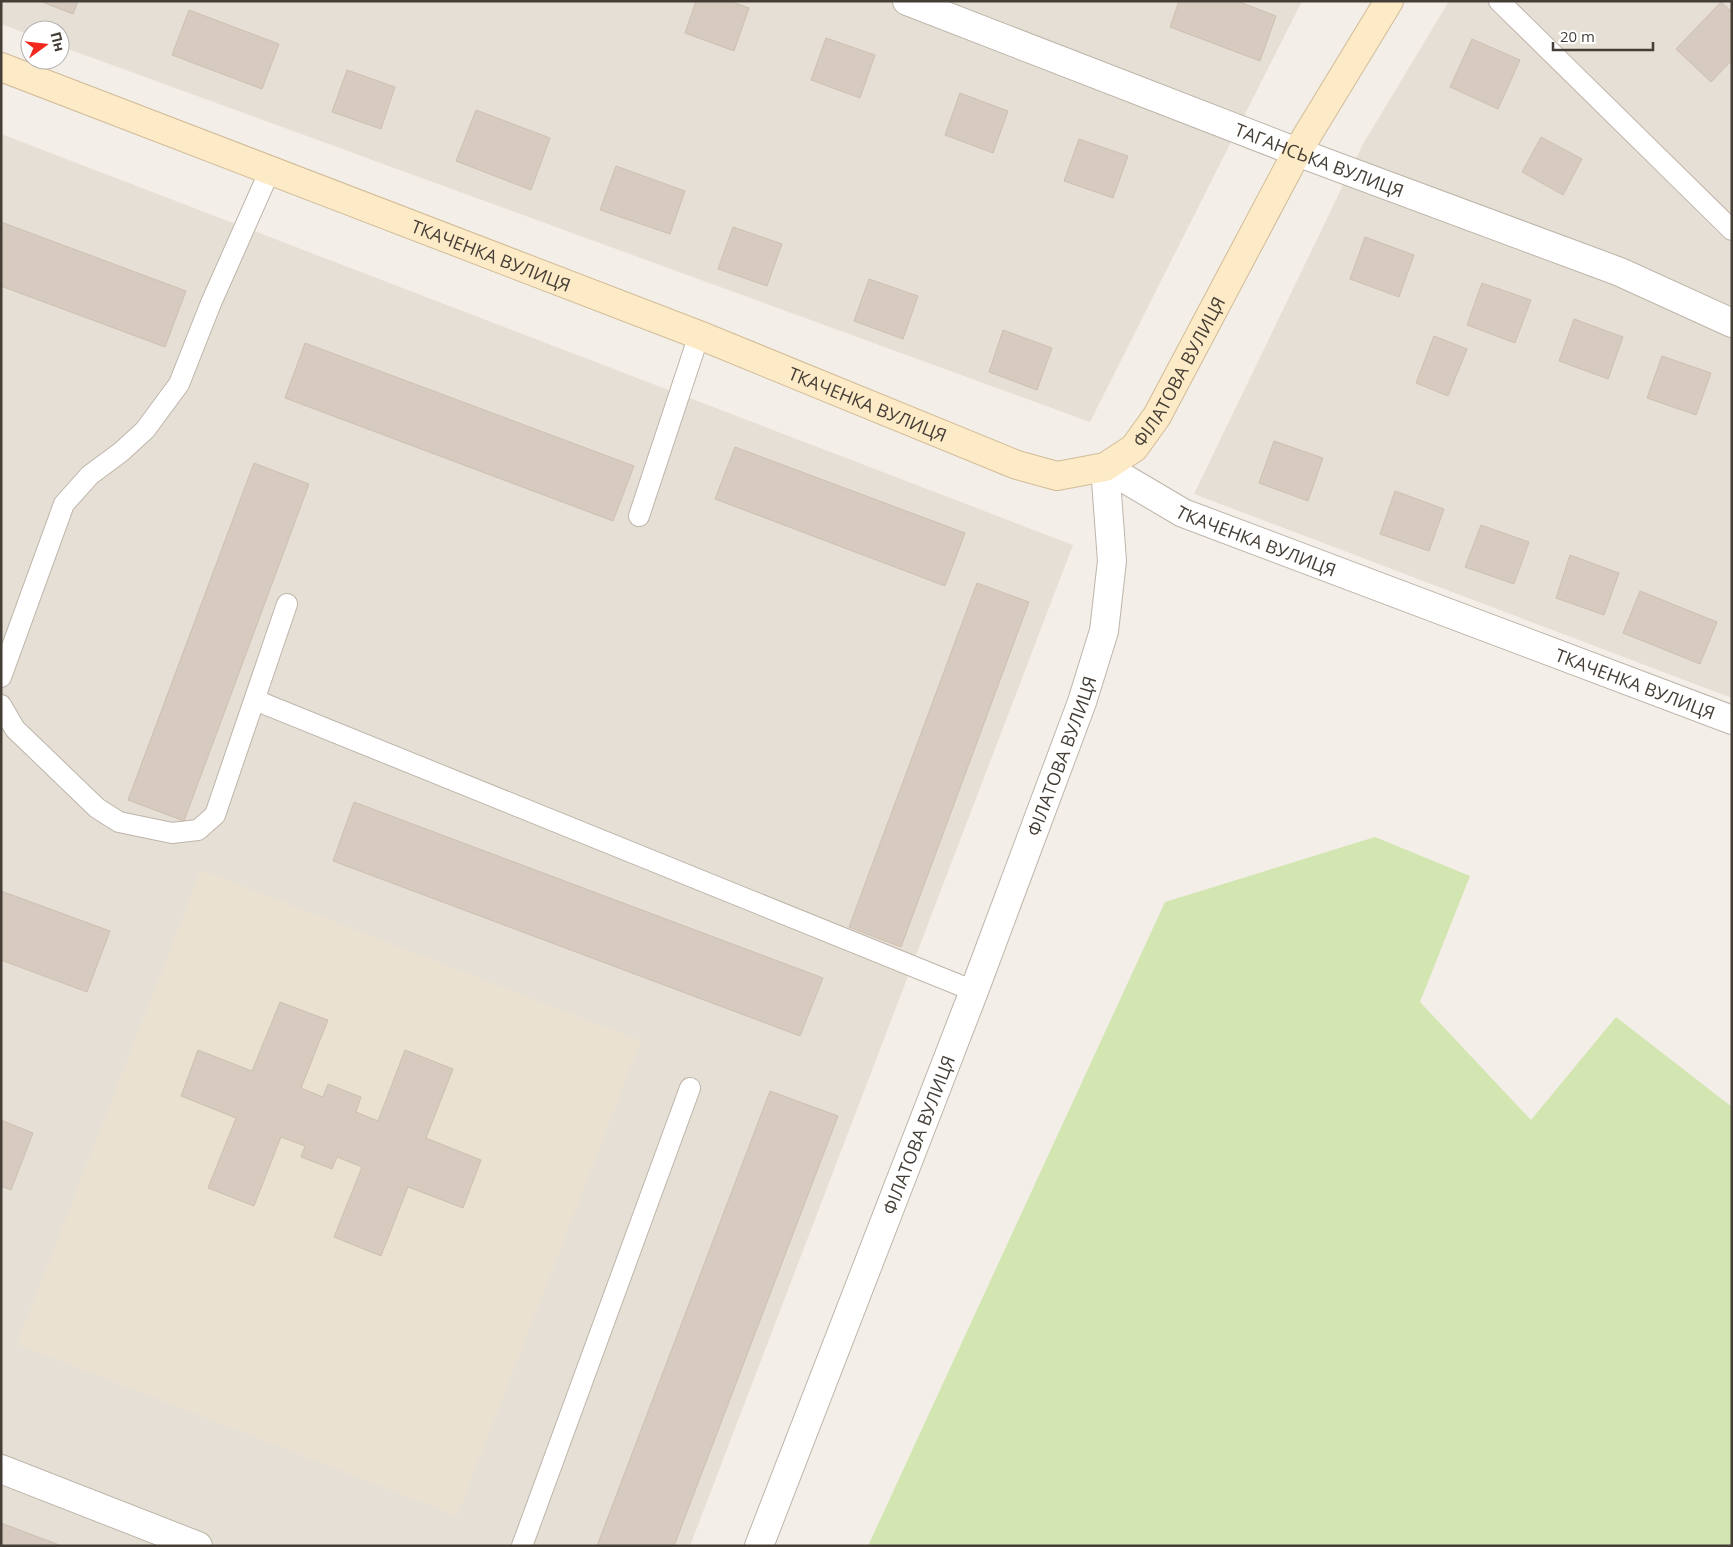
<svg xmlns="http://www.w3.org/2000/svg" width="1733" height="1547" viewBox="0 0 1733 1547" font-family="'Open Sans',sans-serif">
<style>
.residential{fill:#e6dfd5}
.education{fill:#ebe1d1}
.green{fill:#d3e6b1}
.building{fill:#d7cbc0;stroke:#cebfb0}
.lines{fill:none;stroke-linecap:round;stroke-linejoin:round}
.lane-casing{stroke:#beb5aa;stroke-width:22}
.street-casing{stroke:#beb5aa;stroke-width:30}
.secondary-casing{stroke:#d1bc98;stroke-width:30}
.lane{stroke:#fff;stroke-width:20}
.street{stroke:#fff;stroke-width:28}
.secondary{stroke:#fdeac7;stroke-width:28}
.labels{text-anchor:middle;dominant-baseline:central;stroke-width:4;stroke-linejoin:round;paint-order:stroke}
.street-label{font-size:18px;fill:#453e36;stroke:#fff}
</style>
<rect width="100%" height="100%" fill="#f3eee7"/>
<g class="residential">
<polygon points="1,1 1302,1 1090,422 60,46 60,30 30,30 30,35 1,24"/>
<polygon points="1449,1 1732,1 1732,698 1194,494 1363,144"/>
<polygon points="1,134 1073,545 690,1546 1,1546"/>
</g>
<polygon class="education" points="201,870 641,1041 457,1516 17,1344"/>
<polygon class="green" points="1375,837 1470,876 1420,1002 1531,1120 1616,1017 1732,1107 1732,1546 868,1546 1165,902"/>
<g class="building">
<polygon points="40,1 78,1 73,14"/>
<polygon points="696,1 729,1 749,8 734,51 685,33"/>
<polygon points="1179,1 1237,1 1276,16 1260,61 1170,27"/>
<polygon points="1721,2 1732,12 1732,60 1711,82 1676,49"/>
<polygon points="189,10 279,44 262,89 172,55"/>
<polygon points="826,38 875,55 860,98 811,80"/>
<polygon points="1472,39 1520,60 1498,109 1450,87"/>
<polygon points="347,70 395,87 381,129 332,112"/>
<polygon points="960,93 1008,111 993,153 945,135"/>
<polygon points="476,110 550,138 531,190 456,161"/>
<polygon points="1541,137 1582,159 1563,195 1522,172"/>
<polygon points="1079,139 1128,156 1113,198 1064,181"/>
<polygon points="616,166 685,191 670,234 600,210"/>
<polygon points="1,222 186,291 165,347 1,286"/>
<polygon points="733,227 782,244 767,286 718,269"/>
<polygon points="1365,237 1414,255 1399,297 1350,279"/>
<polygon points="869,279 918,296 903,339 854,321"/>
<polygon points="1482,283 1531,300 1515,343 1467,325"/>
<polygon points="1574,319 1623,337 1608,379 1559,361"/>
<polygon points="1003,330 1052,348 1037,390 989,372"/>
<polygon points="1434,336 1467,349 1448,396 1416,383"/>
<polygon points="305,343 634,466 613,521 285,398"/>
<polygon points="1662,356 1711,373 1696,415 1647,398"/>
<polygon points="1274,441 1323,458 1308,501 1259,483"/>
<polygon points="735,447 965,533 945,586 715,499"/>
<polygon points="254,463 309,484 184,821 128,800"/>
<polygon points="1395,491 1444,509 1429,551 1380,534"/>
<polygon points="1481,525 1529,542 1514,584 1465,567"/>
<polygon points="1570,555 1619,573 1604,615 1556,598"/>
<polygon points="977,583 1029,602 901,947 849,927"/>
<polygon points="1640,591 1717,622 1700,664 1623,633"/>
<polygon points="354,802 823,978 800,1036 333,861"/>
<polygon points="1,891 110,931 87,992 1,960"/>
<polygon points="280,1002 328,1020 301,1088 323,1097 328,1084 361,1097 356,1112 378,1121 405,1050 453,1069 426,1138 481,1160 463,1208 408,1187 381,1256 334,1237 362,1167 337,1157 332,1169 301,1157 305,1146 281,1137 254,1206 208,1188 236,1118 181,1096 198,1050 252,1071"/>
<polygon points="770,1091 838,1116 674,1546 597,1546"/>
<polygon points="1,1120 33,1133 11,1190 1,1186"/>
<polygon points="1,1523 62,1546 1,1546"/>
</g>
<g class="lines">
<defs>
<g id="lane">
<polyline points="1499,1 1732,230"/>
<polyline points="639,516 699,335"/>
<polyline points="1,677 64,504 90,475 121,452 145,430 179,384 211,303 270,170"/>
<polyline points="255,700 974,991"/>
<polyline points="1,705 15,729 97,808 119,822 172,833 198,830 215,815 287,604"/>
<polyline points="522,1546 690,1088"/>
</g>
<g id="street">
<path id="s1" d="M907,1L1297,152L1620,272L1732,323"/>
<path id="s2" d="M1105,467L1183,513L1732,720"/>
<polyline points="1,1469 198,1546"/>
<path id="s3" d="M759,1546L974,991L1082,702L1104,631L1112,561L1105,467"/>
</g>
<g id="secondary">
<path id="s4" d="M1,67L699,335L1017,465L1057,476L1105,467L1134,448L1157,416L1297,152L1389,1"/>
</g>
</defs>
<use href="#lane" class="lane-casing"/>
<use href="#street" class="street-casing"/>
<use href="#secondary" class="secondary-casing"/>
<use href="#lane" class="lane"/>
<use href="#street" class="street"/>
<use href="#secondary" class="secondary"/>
</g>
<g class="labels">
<g class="street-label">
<text stroke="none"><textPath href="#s1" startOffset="442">ТАГАНСЬКА ВУЛИЦЯ</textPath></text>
<text stroke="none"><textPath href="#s4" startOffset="525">ТКАЧЕНКА ВУЛИЦЯ</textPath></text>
<text stroke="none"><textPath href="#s4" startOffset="1305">ФІЛАТОВА ВУЛИЦЯ</textPath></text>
<text stroke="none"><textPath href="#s4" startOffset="930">ТКАЧЕНКА ВУЛИЦЯ</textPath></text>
<text stroke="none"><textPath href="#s2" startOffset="169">ТКАЧЕНКА ВУЛИЦЯ</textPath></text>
<text stroke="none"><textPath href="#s2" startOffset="574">ТКАЧЕНКА ВУЛИЦЯ</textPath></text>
<text stroke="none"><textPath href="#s3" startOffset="846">ФІЛАТОВА ВУЛИЦЯ</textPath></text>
<text stroke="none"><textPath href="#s3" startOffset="441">ФІЛАТОВА ВУЛИЦЯ</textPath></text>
</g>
</g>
<rect width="1733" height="1547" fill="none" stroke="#453e36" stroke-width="5"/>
<g transform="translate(45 45) rotate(75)"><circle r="24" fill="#ffffff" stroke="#b5b2af"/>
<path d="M0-4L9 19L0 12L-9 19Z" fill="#f2281e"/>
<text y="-8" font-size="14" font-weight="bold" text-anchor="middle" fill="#453e36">Пн</text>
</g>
<path d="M1553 42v8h100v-8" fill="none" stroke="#453e36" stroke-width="2.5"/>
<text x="1560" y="42" font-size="15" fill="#453e36" stroke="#ffffff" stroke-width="4" paint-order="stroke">20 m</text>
</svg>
